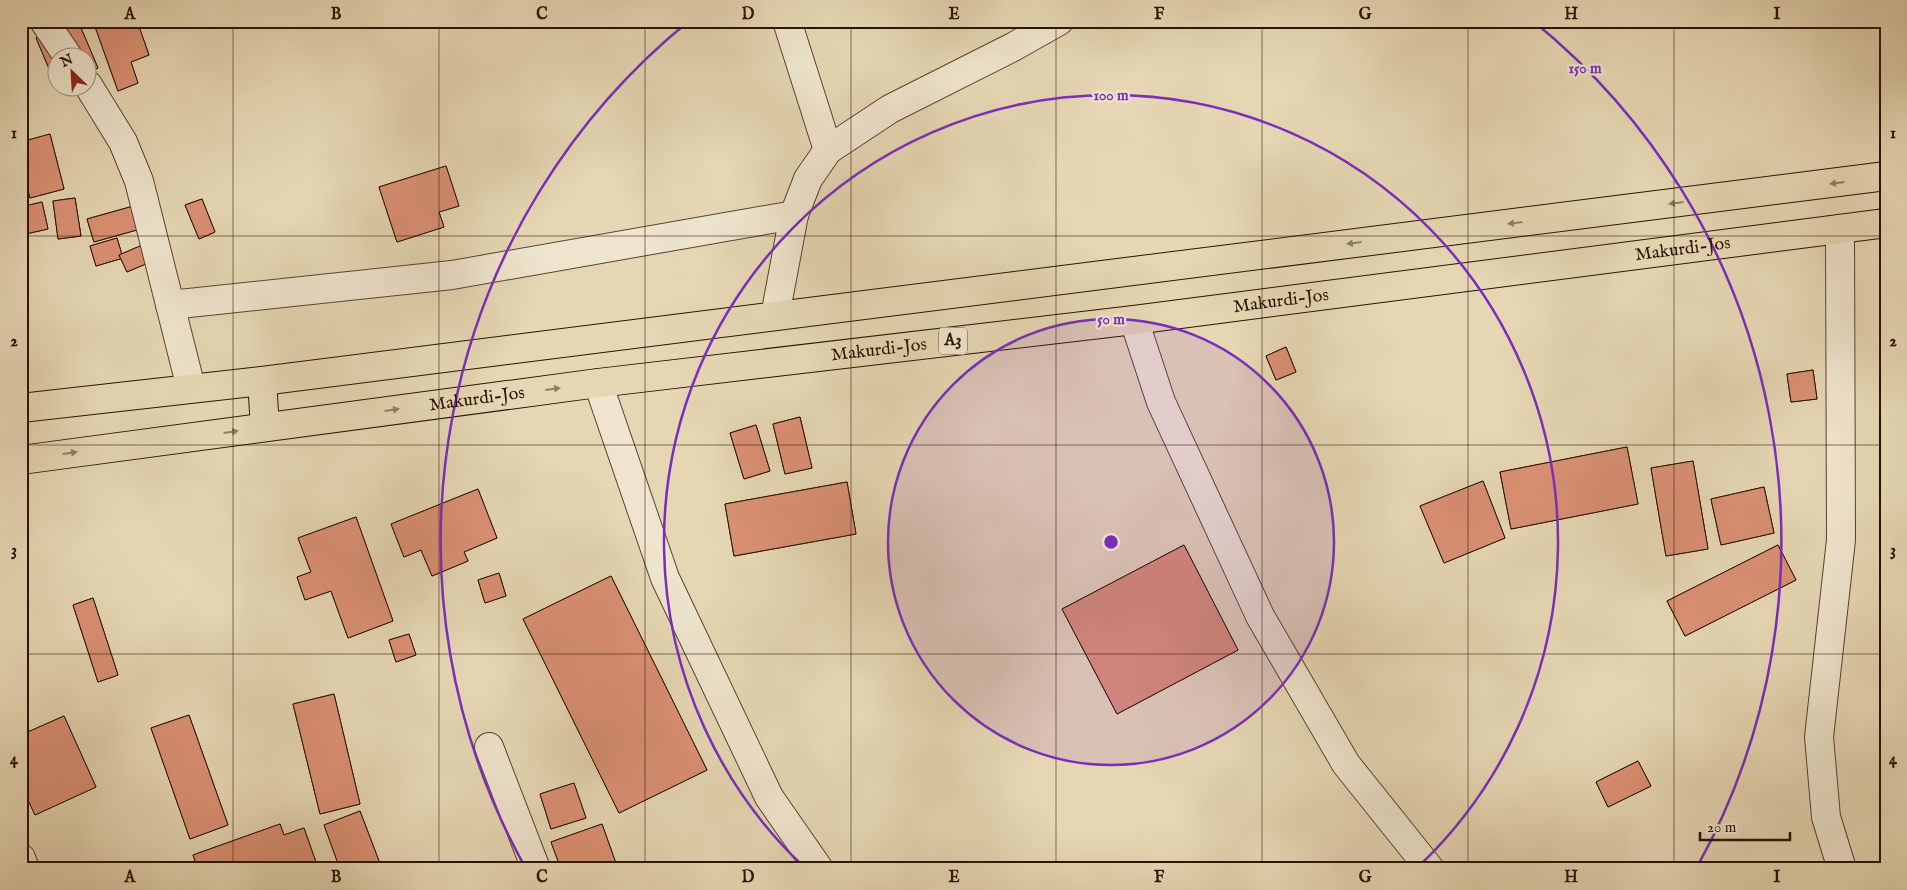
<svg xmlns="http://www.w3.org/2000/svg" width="1907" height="890" viewBox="0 0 1907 890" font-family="'IM FELL English',serif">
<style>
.building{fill:#db9174;stroke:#2a1104}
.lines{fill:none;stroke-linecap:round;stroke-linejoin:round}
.minor-casing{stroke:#594230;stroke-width:30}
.highway-casing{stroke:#2a1104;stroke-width:30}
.minor{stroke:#efe5ce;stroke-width:28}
.highway{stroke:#e6d7b4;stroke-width:28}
.oneway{fill:#917e65}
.grid{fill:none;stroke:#2a1104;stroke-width:1;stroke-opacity:0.55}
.ring{fill:none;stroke:#7b2cbf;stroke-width:2.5}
.labels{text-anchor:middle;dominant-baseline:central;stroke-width:4.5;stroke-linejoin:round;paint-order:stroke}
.shield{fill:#efe5ce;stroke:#655141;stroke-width:1}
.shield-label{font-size:16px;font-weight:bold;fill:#2a1104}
.street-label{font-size:18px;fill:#2a1104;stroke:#efe5ce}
.centre{fill:#7b2cbf;stroke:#efe5ce;stroke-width:2.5}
.ring-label{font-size:15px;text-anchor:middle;font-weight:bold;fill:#7b2cbf;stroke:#efe5ce;stroke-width:4.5;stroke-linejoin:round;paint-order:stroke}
.neatline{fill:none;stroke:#2a1104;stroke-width:2}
.grid-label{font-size:16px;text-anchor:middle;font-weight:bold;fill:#2a1104}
</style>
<rect width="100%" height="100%" fill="#e6d7b4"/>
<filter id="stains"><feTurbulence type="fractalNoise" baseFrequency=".004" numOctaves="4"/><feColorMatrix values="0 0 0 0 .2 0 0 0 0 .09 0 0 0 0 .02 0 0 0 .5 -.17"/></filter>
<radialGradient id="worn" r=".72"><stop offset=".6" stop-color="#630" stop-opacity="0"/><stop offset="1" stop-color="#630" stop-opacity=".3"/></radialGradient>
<g class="building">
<polygon points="76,21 78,21 98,68 88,72 88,58 58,58 56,85 36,38"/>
<polygon points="76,21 78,21 98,68 88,72 88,58 58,58 56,85 36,38"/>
<polygon points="93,21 137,21 149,55 131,62 138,83 118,91"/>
<polygon points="93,21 137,21 149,55 131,62 138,83 118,91"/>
<polygon points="50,134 64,189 30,198 21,163 21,142"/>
<polygon points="50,134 64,189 30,198 21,163 21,142"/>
<polygon points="446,166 459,206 439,212 444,227 397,242 379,187"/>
<polygon points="446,166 459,206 439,212 444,227 397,242 379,187"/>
<polygon points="75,198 81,236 58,239 53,201"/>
<polygon points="75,198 81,236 58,239 53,201"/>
<polygon points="202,199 215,232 199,239 185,205"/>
<polygon points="202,199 215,232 199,239 185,205"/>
<polygon points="42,202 48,229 21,235 21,207"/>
<polygon points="42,202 48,229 21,235 21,207"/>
<polygon points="137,205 144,228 94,242 87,219"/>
<polygon points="137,205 144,228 94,242 87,219"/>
<polygon points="117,238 123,258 96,266 90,246"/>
<polygon points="117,238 123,258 96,266 90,246"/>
<polygon points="147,243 155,260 127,272 119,255"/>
<polygon points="147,243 155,260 127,272 119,255"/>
<polygon points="1286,347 1296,372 1276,380 1266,356"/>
<polygon points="1286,347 1296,372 1276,380 1266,356"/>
<polygon points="1813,370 1817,399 1791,402 1787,374"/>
<polygon points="1813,370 1817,399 1791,402 1787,374"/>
<polygon points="800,417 812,468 785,474 773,424"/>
<polygon points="800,417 812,468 785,474 773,424"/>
<polygon points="756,425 770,471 744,479 730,433"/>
<polygon points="756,425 770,471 744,479 730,433"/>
<polygon points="1627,447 1638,504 1511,529 1500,472"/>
<polygon points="1627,447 1638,504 1511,529 1500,472"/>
<polygon points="1693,461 1708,549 1666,556 1651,468"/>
<polygon points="1693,461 1708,549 1666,556 1651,468"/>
<polygon points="1483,481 1505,538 1444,563 1420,506"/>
<polygon points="1483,481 1505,538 1444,563 1420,506"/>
<polygon points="847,482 856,534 734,556 725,504"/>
<polygon points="847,482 856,534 734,556 725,504"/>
<polygon points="1764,487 1774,533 1721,545 1711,499"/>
<polygon points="1764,487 1774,533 1721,545 1711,499"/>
<polygon points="478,489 497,538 464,552 468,561 432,576 421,550 404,557 391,524"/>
<polygon points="478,489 497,538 464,552 468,561 432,576 421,550 404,557 391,524"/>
<polygon points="356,517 393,621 348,638 331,591 305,600 297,577 311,572 298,538"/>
<polygon points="356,517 393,621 348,638 331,591 305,600 297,577 311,572 298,538"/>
<polygon points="1184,545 1238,650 1117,714 1062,609"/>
<polygon points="1184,545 1238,650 1117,714 1062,609"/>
<polygon points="1778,545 1796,580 1685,636 1667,601"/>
<polygon points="1778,545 1796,580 1685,636 1667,601"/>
<polygon points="499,573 506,596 485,603 478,580"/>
<polygon points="499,573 506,596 485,603 478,580"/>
<polygon points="611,576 707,770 619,813 523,619"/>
<polygon points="611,576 707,770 619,813 523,619"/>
<polygon points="93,598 118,675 98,682 73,605"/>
<polygon points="93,598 118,675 98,682 73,605"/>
<polygon points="409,634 416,655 396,662 389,640"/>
<polygon points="409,634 416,655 396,662 389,640"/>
<polygon points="334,694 360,804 320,814 293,704"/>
<polygon points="334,694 360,804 320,814 293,704"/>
<polygon points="189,715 228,825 190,839 151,728"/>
<polygon points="189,715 228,825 190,839 151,728"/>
<polygon points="64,716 96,787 35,815 21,785 21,735"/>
<polygon points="64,716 96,787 35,815 21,785 21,735"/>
<polygon points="1638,761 1651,786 1608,807 1596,782"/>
<polygon points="1638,761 1651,786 1608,807 1596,782"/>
<polygon points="574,783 586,818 551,829 540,794"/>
<polygon points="574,783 586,818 551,829 540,794"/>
<polygon points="360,811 382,869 340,869 324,825"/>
<polygon points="360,811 382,869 340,869 324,825"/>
<polygon points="280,824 284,835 304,828 318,868 198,869 193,855"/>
<polygon points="280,824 284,835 304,828 318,868 198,869 193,855"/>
<polygon points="602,824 618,869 561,869 551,842"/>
<polygon points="602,824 618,869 561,869 551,842"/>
</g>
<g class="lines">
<defs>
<g id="minor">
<polyline points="44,21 69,58"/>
<polyline points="787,21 828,150"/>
<polyline points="88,85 123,142 139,181 191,388"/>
<polyline points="1840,229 1841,540 1819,737 1826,817 1842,869"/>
<polyline points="170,305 452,275 794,215"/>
<polyline points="775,316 794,215 808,179 828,150 890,109 1013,47 1059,21"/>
<polyline points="1134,320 1161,402 1260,616 1346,764 1430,869"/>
<polyline points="598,383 665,578 769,797 819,869"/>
<polyline points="489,747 536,869"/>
<polyline points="21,858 25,869"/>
</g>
<g id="highway">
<polyline points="262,381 265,427"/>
<polyline points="21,408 262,381 1886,176"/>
<path id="s1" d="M21,460L598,383L1134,320L1886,223"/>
</g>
</defs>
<use href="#minor" class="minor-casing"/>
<use href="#highway" class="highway-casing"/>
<use href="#minor" class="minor"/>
<use href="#highway" class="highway"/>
</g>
<defs><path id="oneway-solid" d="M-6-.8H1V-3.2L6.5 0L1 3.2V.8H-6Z" transform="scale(1.25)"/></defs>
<g class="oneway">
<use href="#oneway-solid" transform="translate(1837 183) rotate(173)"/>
<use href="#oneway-solid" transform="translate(1676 203) rotate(173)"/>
<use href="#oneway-solid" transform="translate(1515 223) rotate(173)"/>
<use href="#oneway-solid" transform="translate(1354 243) rotate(173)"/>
<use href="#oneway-solid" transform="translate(553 389) rotate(-8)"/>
<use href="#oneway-solid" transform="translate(392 410) rotate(-8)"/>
<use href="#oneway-solid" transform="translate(231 432) rotate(-8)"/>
<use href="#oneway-solid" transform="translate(70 453) rotate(-8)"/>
</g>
<path class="grid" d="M233,21V869M439,21V869M645,21V869M851,21V869M1056,21V869M1262,21V869M1468,21V869M1674,21V869M21,236H1886M21,445H1886M21,654H1886"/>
<circle cx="1111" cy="542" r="223" fill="#7b2cbf" fill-opacity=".12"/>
<g class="ring">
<circle cx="1111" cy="542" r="223"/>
<path d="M803 866A447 447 0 1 1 1419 866"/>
<path d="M525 867A670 670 0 0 1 689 21M1533 21A670 670 0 0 1 1697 867"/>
</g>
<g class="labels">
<rect class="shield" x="939" y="327.5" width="28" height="27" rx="4"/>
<g class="shield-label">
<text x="953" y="341">A3</text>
</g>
<g class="street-label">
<text stroke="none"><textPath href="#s1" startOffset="1675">Makurdi-Jos</textPath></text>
<text stroke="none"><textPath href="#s1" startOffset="1270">Makurdi-Jos</textPath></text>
<text stroke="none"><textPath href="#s1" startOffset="865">Makurdi-Jos</textPath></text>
<text stroke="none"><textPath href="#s1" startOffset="460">Makurdi-Jos</textPath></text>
</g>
</g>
<circle cx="1111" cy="542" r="8" class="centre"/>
<g class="ring-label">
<text x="1585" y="73">150 m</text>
<text x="1111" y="100">100 m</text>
<text x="1111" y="324">50 m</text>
</g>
<rect width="1907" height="890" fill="none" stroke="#e6d7b4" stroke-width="55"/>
<g transform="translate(72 72) rotate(335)"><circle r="24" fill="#efe5ce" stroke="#a0907d"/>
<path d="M0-4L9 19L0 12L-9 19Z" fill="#8f2418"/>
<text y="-8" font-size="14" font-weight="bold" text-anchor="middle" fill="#2a1104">N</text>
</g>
<path d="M1700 832v8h90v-8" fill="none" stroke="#2a1104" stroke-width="2.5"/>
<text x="1707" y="832" font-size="15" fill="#2a1104" stroke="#efe5ce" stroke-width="4" paint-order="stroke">20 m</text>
<rect x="28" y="28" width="1852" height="834" class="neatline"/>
<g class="grid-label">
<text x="130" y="19">A</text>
<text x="336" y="19">B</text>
<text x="542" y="19">C</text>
<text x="748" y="19">D</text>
<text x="954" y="19">E</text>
<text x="1159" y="19">F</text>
<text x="1365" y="19">G</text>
<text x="1571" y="19">H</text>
<text x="1777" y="19">I</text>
<text x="14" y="138">1</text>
<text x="1893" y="138">1</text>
<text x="14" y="346">2</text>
<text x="1893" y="346">2</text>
<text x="14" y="555">3</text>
<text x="1893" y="555">3</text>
<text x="14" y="764">4</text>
<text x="1893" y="764">4</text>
<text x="130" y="882">A</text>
<text x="336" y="882">B</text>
<text x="542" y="882">C</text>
<text x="748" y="882">D</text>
<text x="954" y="882">E</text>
<text x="1159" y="882">F</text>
<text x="1365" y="882">G</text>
<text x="1571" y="882">H</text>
<text x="1777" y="882">I</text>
</g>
<rect width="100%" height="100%" filter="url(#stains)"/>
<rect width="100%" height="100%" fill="url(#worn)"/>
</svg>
